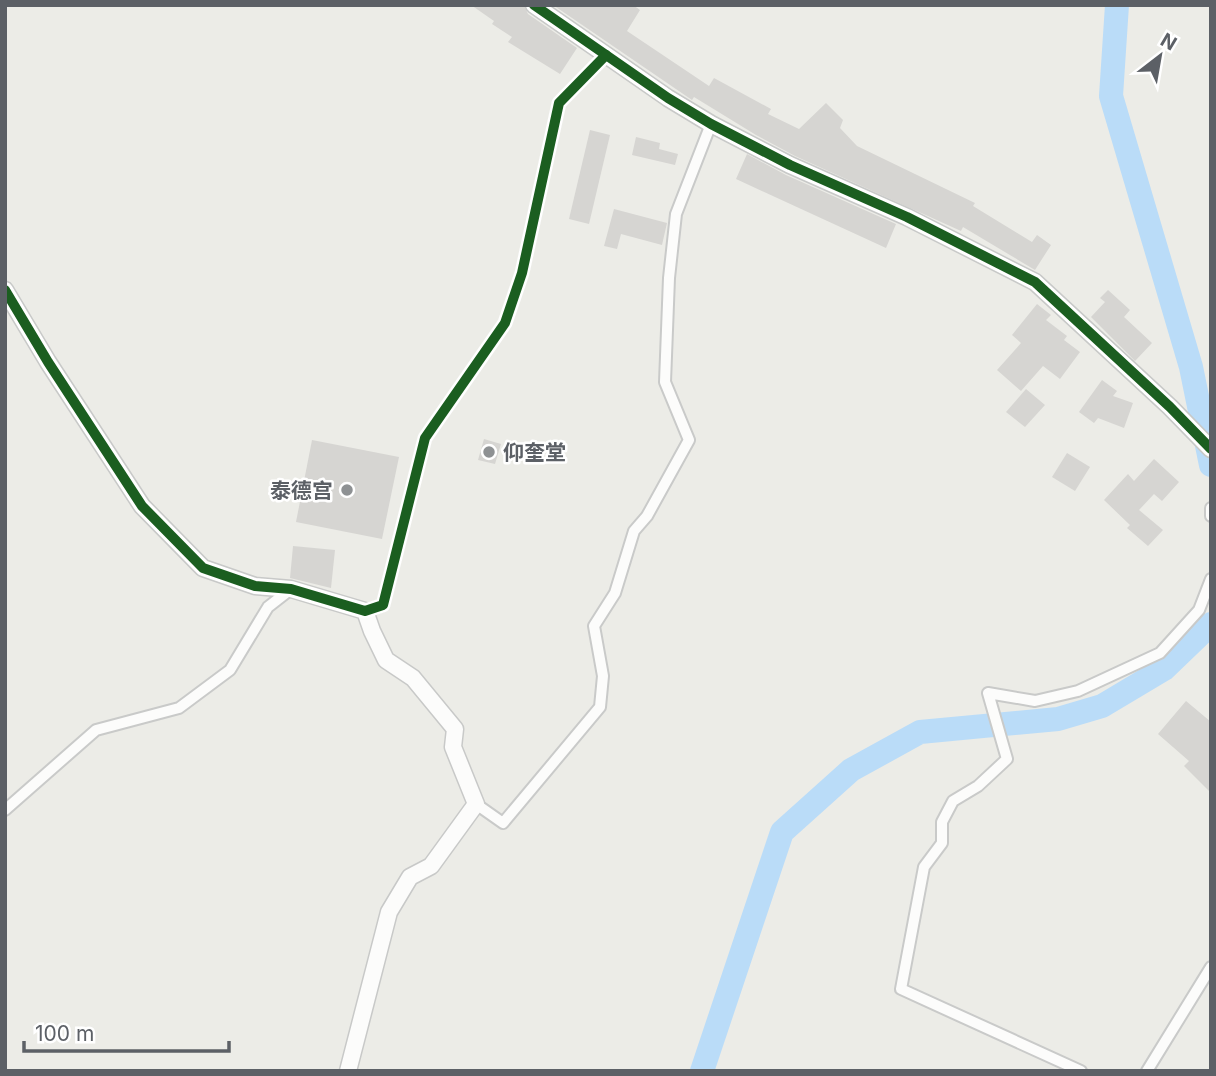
<svg xmlns="http://www.w3.org/2000/svg" width="1216" height="1076" viewBox="0 0 1216 1076" font-family="Inter,'Noto Sans SC',sans-serif">
<style>
.lines{fill:none;stroke-linecap:round;stroke-linejoin:round}
.river{stroke:#badcf8;stroke-width:24}
.building{fill:#d6d5d2}
.street-casing{stroke:#c9cac9;stroke-width:14}
.secondary-casing{stroke:#c8c9c8;stroke-width:19}
.street{stroke:#fcfcfb;stroke-width:10}
.secondary{stroke:#fcfcfb;stroke-width:16}
.cycleway-casing{stroke:#fff;stroke-width:15}
.cycleway{stroke:#1b5e20;stroke-width:10}
.poi-dot{fill:#8e9193;stroke:#fff;stroke-width:2.5}
.labels{text-anchor:middle;dominant-baseline:central;stroke-width:5;stroke-linejoin:round;paint-order:stroke}
.poi-label{font-size:21px;font-weight:bold;fill:#5c6066;stroke:#fff;text-anchor:start}
</style>
<rect width="100%" height="100%" fill="#ecece7"/>
<g class="lines">
<g class="river">
<polyline points="1117,5 1111,96 1191,367 1211,465"/>
<polyline points="702,1071 782,832 851,770 920,732 1058,719 1102,706 1164,669 1211,624"/>
</g>
</g>
<g class="building">
<polygon points="471,5 524,5 528,14 577,48 560,74 508,42 512,37 492,24 494,21"/>
<polygon points="553,5 633,5 640,10 627,31 709,86 714,78 771,109 768,114 799,129 826,103 843,120 840,128 857,146 975,203 973,206 1032,242 1037,235 1051,245 1035,270 963,227 961,231 795,156 756,135 694,97 692,100"/>
<polygon points="590,130 610,135 589,224 569,219"/>
<polygon points="636,137 660,143 659,149 678,154 675,165 632,155"/>
<polygon points="747,154 786,175 896,224 886,248 736,179"/>
<polygon points="614,209 667,223 662,245 621,234 617,249 604,246"/>
<polygon points="1108,290 1130,310 1124,317 1152,343 1135,361 1091,317 1105,302 1100,298"/>
<polygon points="1037,304 1051,315 1046,320 1067,336 1064,340 1080,352 1060,379 1043,366 1021,391 997,370 1021,343 1012,335"/>
<polygon points="1102,380 1117,391 1113,396 1133,403 1124,428 1098,418 1094,423 1079,412"/>
<polygon points="1026,389 1045,405 1025,427 1006,412"/>
<polygon points="484,439 501,444 495,464 478,460"/>
<polygon points="312,440 399,457 382,539 296,522"/>
<polygon points="1067,453 1090,467 1075,491 1052,477"/>
<polygon points="1154,459 1179,482 1162,501 1154,494 1139,510 1163,530 1148,546 1127,528 1130,525 1104,500 1128,474 1134,481"/>
<polygon points="293,546 335,550 331,588 290,578"/>
<polygon points="1186,701 1211,722 1211,793 1184,766 1189,761 1158,734"/>
</g>
<g class="lines">
<defs>
<g id="street">
<polyline points="1211,508 1211,516"/>
<polyline points="365,611 383,605 425,438 505,323 522,273 559,103 606,55"/>
<polyline points="476,804 503,823 600,707 603,676 594,626 615,593 634,531 647,516 689,440 665,382 669,278 676,214 711,124"/>
<polyline points="5,810 96,730 179,708 230,670 268,607 291,589"/>
<polyline points="1081,1071 901,989 924,867 942,843 942,822 953,801 978,786 1007,759 988,693 1035,701 1078,691 1160,653 1199,610 1211,579"/>
<polyline points="1147,1071 1211,967"/>
</g>
<g id="secondary">
<polyline points="534,5 668,98 711,124 790,165 907,217 1035,282 1170,407 1211,449"/>
<polyline points="5,290 48,362 142,506 203,568 255,586 291,589 365,611 372,631 386,660 413,678 455,729 453,747 476,804 431,866 410,877 389,912 348,1071"/>
</g>
</defs>
<use href="#street" class="street-casing"/>
<use href="#secondary" class="secondary-casing"/>
<use href="#street" class="street"/>
<use href="#secondary" class="secondary"/>
<defs>
<g id="cycleway">
<polyline points="534,5 668,98 711,124 790,165 907,217 1035,282 1170,407 1211,449"/>
<polyline points="5,290 48,362 142,506 203,568 255,586 291,589 365,611 383,605 425,438 505,323 522,273 559,103 606,55"/>
</g>
</defs>
<use href="#cycleway" class="cycleway-casing"/>
<use href="#cycleway" class="cycleway"/>
</g>
<g class="poi-dot">
<circle cx="489" cy="452" r="7"/>
<circle cx="347" cy="490" r="7"/>
</g>
<g class="labels">
<g class="poi-label">
<text x="503" y="452">仰奎堂</text>
<text x="333" y="490" text-anchor="end">泰德宫</text>
</g>
</g>
<rect width="1216" height="1076" fill="none" stroke="#5c6066" stroke-width="14"/>
<g transform="translate(1160 56) rotate(31)" stroke="#ffffff" stroke-width="5" paint-order="stroke">
<path d="M0-5L12 26L0 18L-12 26Z" fill="#5c6066"/>
<text y="-10" font-size="19" font-weight="bold" text-anchor="middle" fill="#5c6066">N</text>
</g>
<path d="M24 1041v10h205v-10" fill="none" stroke="#5c6066" stroke-width="3.5"/>
<text x="35" y="1041" font-size="21" fill="#5c6066" stroke="#ffffff" stroke-width="5" paint-order="stroke">100 m</text>
</svg>
